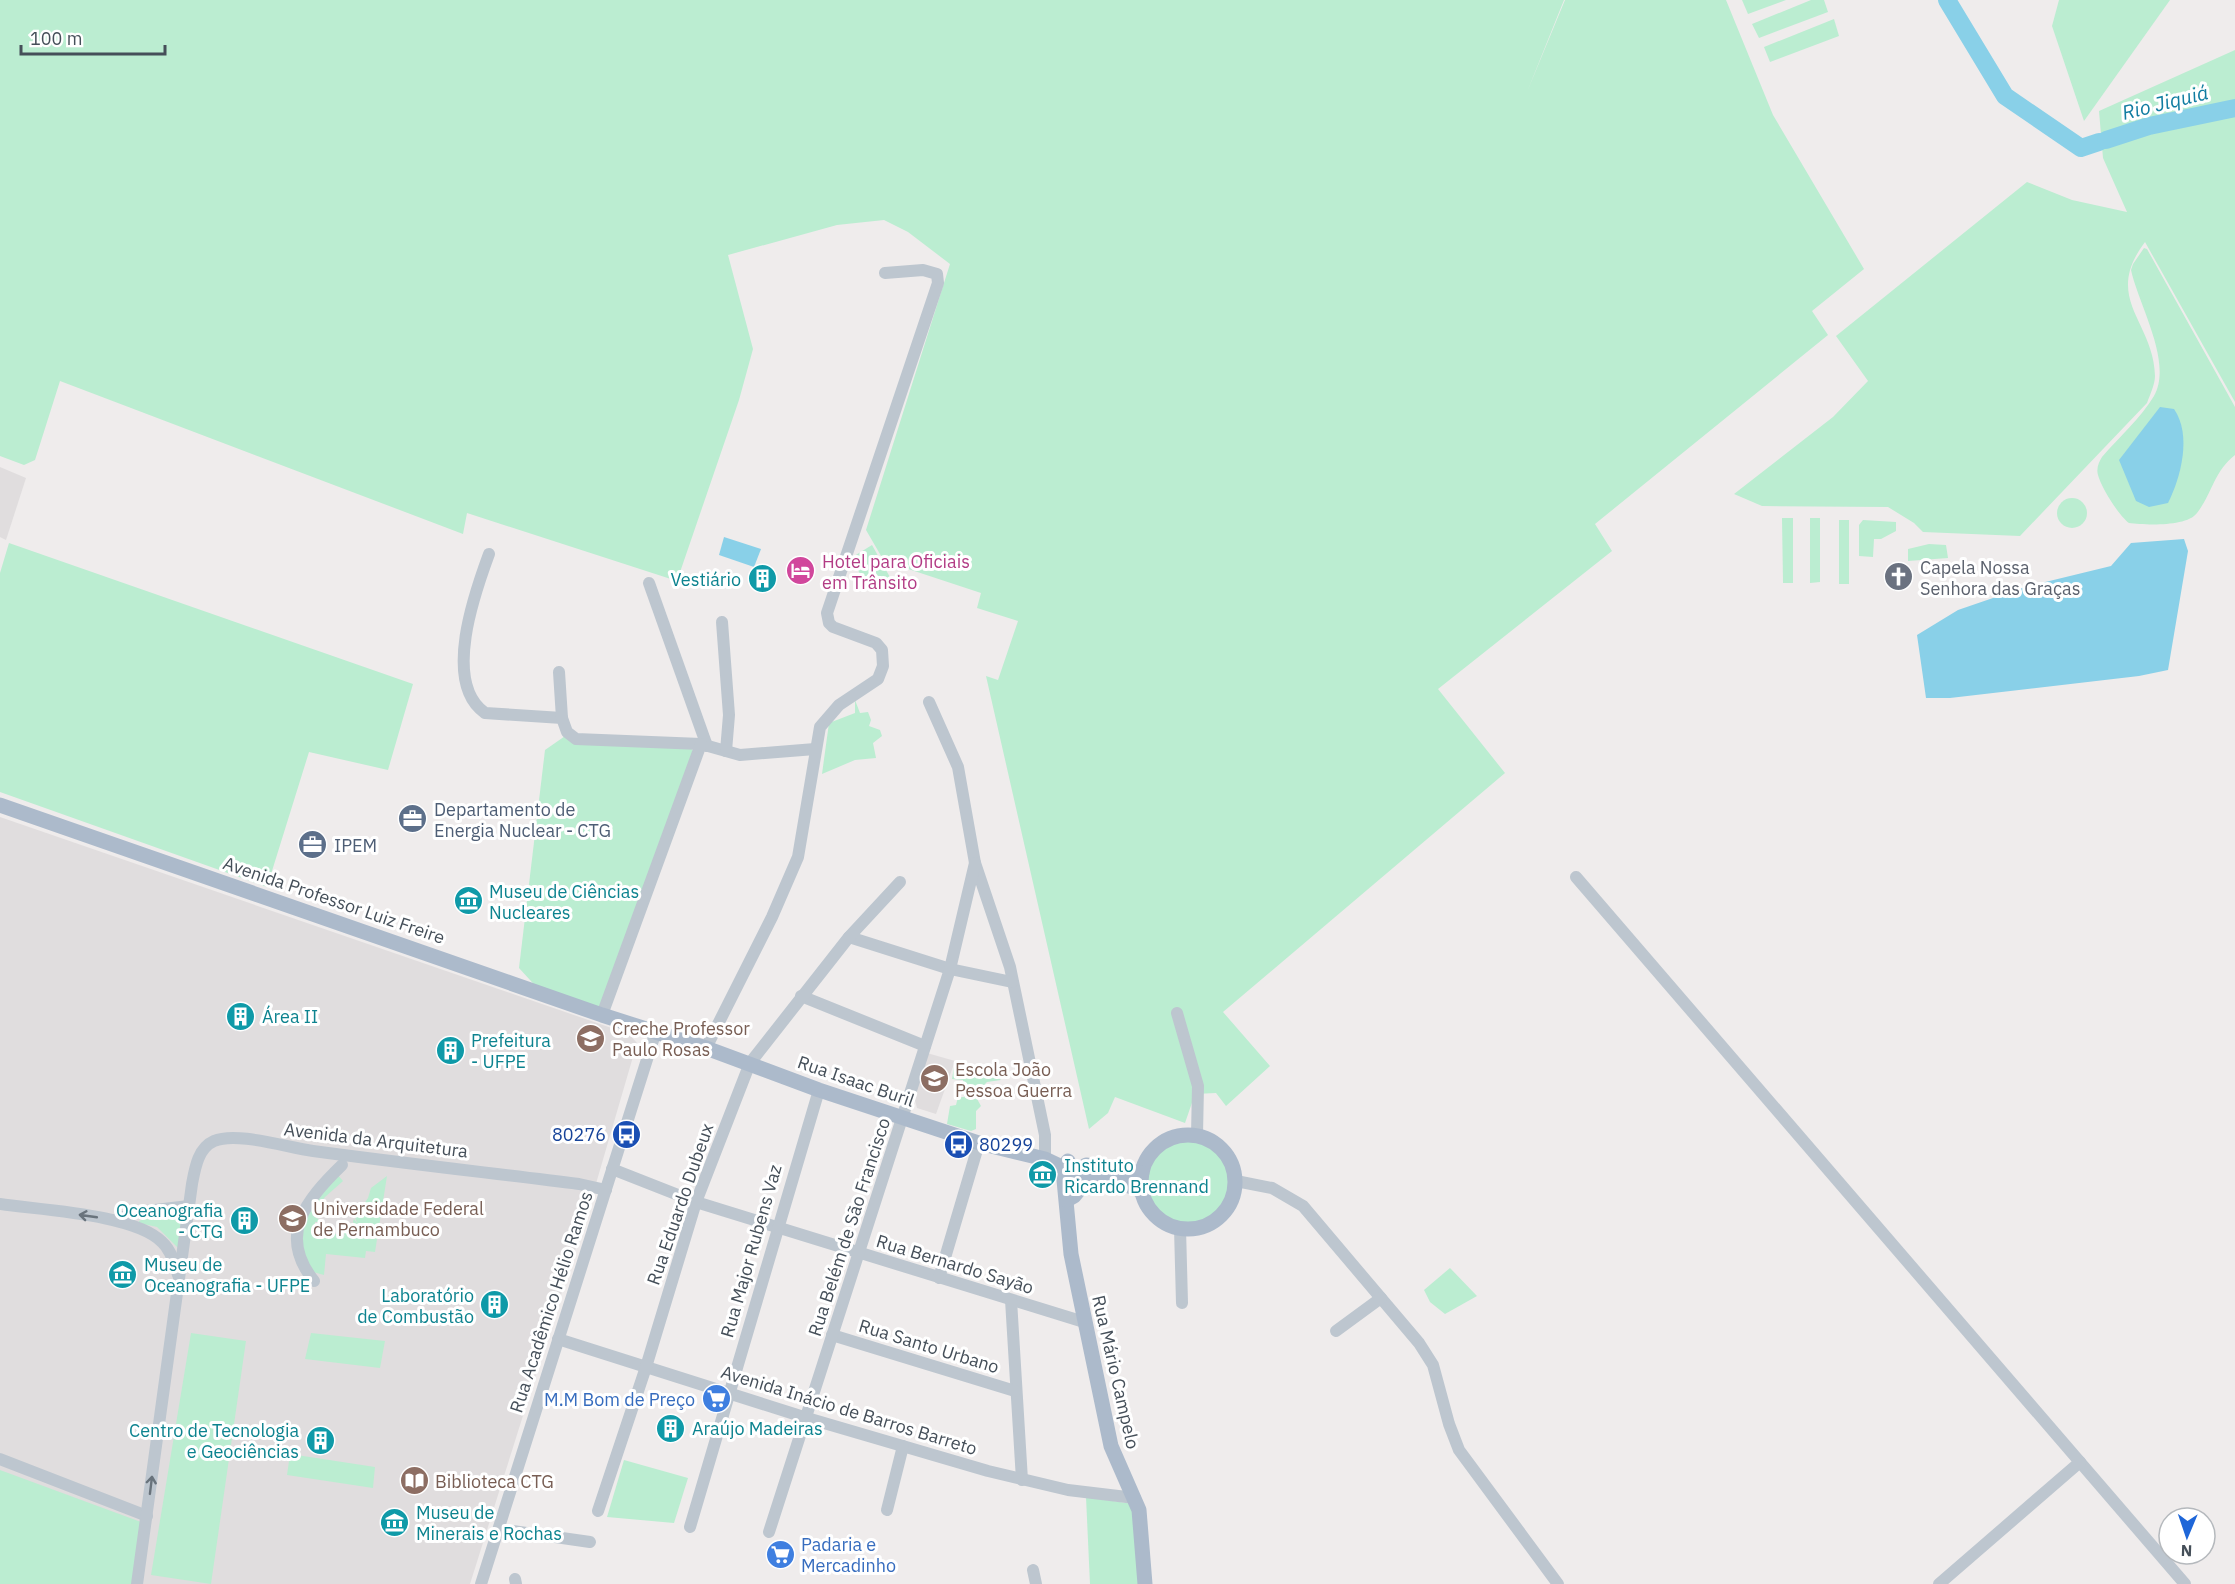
<svg xmlns="http://www.w3.org/2000/svg" width="2235" height="1584" viewBox="0 0 2235 1584" font-family="'IBM Plex Sans',sans-serif">
<style>
.education{fill:#e0ddde}
.green{fill:#bbedd1}
.water{fill:#89d0e8}
.lines{fill:none;stroke-linecap:round;stroke-linejoin:round}
.river{stroke:#89d0e8;stroke-width:18}
.minor{stroke:#bdc6cf;stroke-width:12}
.major{stroke:#acbacb;stroke-width:15}
.oneway{stroke:#69737c}
.labels{text-anchor:middle;dominant-baseline:central;stroke-width:6;stroke-linejoin:round;paint-order:stroke}
.hotel-label{font-size:18px;fill:#b23c85;stroke:#fff;text-anchor:start}
.worship-label{font-size:18px;fill:#5b616d;stroke:#fff;text-anchor:start}
.culture-label{font-size:18px;fill:#0d838f;stroke:#fff;text-anchor:start}
.service-label{font-size:18px;fill:#4e5e75;stroke:#fff;text-anchor:start}
.street-label{font-size:18px;fill:#454f59;stroke:#fff}
.education-label{font-size:18px;fill:#785e54;stroke:#fff;text-anchor:start}
.transit-label{font-size:18px;fill:#164399;stroke:#fff;text-anchor:end}
.shop-label{font-size:18px;fill:#366cbe;stroke:#fff;text-anchor:end}
.water-label{font-size:20px;font-style:italic;fill:#107ca1;stroke:#fff}
</style>
<rect width="100%" height="100%" fill="#efecec"/>
<g class="education">
<polygon points="0,467 26,478 6,540 0,537"/>
<polygon points="0,817 629,1034 637,1043 595,1187 470,1584 0,1584"/>
<polygon points="927,1053 955,1061 936,1114 917,1108 914,1096"/>
</g>
<g class="green">
<polygon points="0,0 1564,0 1527,92 1565,0 1726,0 1773,115 1864,269 1812,311 1828,335 1595,524 1612,551 1438,689 1505,773 1223,1012 1270,1066 1226,1106 1216,1093 1195,1094 1185,1123 1115,1097 1108,1113 1089,1129 986,676 998,680 1018,621 977,608 981,593 884,561 866,530 950,264 908,232 884,220 837,225 728,255 753,349 739,400 677,581 467,513 463,534 60,381 35,460 24,465 0,456"/>
<polygon points="1742,0 1786,0 1748,14"/>
<polygon points="1811,0 1824,0 1828,12 1759,38 1752,24"/>
<polygon points="2059,0 2170,0 2084,121 2052,26"/>
<polygon points="1834,19 1839,36 1770,62 1764,47"/>
<path d="M2235,50V402L2145,242C2102,299 2154,321 2155,376C2155,384 2150,395 2147,403L2020,536L1923,532L1914,523L1888,507L1762,506L1734,494L1833,417L1868,381L1836,336L2027,182L2072,200L2127,212L2103,158L2099,111Z"/>
<path d="M2144,248L2147,249L2235,407V455C2214,471 2212,494 2197,513C2187,527 2145,525 2129,523C2119,516 2101,487 2098,475C2096,468 2099,462 2102,457C2119,437 2141,418 2154,396C2173,362 2139,306 2131,270L2133,264Z"/>
<circle cx="2072" cy="513" r="15"/>
<polygon points="1782,518 1793,518 1793,583 1783,583"/>
<polygon points="1810,518 1820,518 1820,582 1810,583"/>
<rect x="1839" y="520" width="10" height="64"/>
<polygon points="1863,520 1896,522 1896,531 1881,539 1874,539 1873,557 1859,556 1859,525"/>
<polygon points="9,543 413,684 388,770 309,752 267,887 0,792 0,573"/>
<polygon points="1929,544 1946,545 1948,558 1908,561 1908,549"/>
<polygon points="872,545 891,579 870,591 851,558"/>
<polygon points="855,700 860,713 868,712 871,720 869,726 880,730 882,736 873,743 876,758 855,760 822,774 829,723 855,713"/>
<polygon points="568,734 686,741 695,754 602,1015 541,992 519,968 545,750"/>
<polygon points="955,1061 991,1071 1001,1080 987,1082 980,1089 982,1095 976,1097 981,1106 976,1111 976,1129 971,1131 947,1124 950,1106 956,1105 958,1097 964,1097 963,1080 952,1079"/>
<circle cx="1188" cy="1182" r="41"/>
<polygon points="336,1173 343,1181 325,1197 312,1215 323,1222 315,1222 315,1237 329,1236 329,1228 341,1239 340,1234 345,1236 343,1231 345,1229 348,1233 347,1228 348,1226 351,1230 351,1222 354,1227 353,1221 354,1219 357,1223 355,1217 357,1214 359,1219 357,1214 368,1198 371,1188 387,1176 375,1252 366,1251 365,1258 326,1254 324,1275 313,1272 299,1253 304,1219"/>
<polygon points="182,1213 178,1248 157,1227 139,1223 139,1221 144,1219"/>
<polygon points="1450,1268 1477,1296 1445,1314 1430,1302 1424,1290"/>
<polygon points="191,1333 246,1341 211,1584 151,1575"/>
<polygon points="311,1333 385,1341 380,1368 305,1359"/>
<polygon points="290,1454 375,1467 373,1488 287,1475"/>
<polygon points="624,1460 688,1478 674,1523 607,1517"/>
<polygon points="0,1470 141,1522 132,1584 0,1584"/>
<polygon points="1086,1497 1133,1504 1142,1584 1090,1584"/>
</g>
<g class="water">
<path d="M2160,407L2174,409C2192,435 2181,477 2168,503L2149,507L2136,501L2119,460Z"/>
<polygon points="724,537 761,549 754,567 719,555"/>
<polygon points="2184,539 2188,551 2168,670 2139,676 1950,698 1926,698 1917,635 1958,610 2025,587 2111,566 2131,543"/>
</g>
<g class="lines">
<g class="river">
<polyline points="1947,0 2005,96 2081,148 2099,142"/>
<polyline points="2106,140 2149,126 2235,108"/>
</g>
<g class="minor">
<path d="M489,554C475,592 442,683 485,713L562,718L567,732L576,739L701,744L740,755L815,749"/>
<polyline points="649,583 707,746"/>
<polyline points="722,622 729,715 726,751"/>
<polyline points="559,672 562,718"/>
<polyline points="929,702 958,767 975,863 1010,967 1045,1135 1045,1159"/>
<polyline points="1576,877 2185,1584"/>
<polyline points="849,937 950,969 1012,982"/>
<polyline points="801,996 925,1046"/>
<polyline points="1177,1013 1198,1086 1197,1135"/>
<polyline points="602,1015 701,744"/>
<polyline points="706,1048 772,917 798,857 820,727 839,705 878,679 883,666 882,650 876,643 833,627 829,623 827,613 938,283 937,274 923,270 885,273"/>
<polyline points="612,1169 696,1202 1084,1322"/>
<polyline points="1236,1181 1272,1188 1303,1206 1419,1343 1433,1365 1449,1424 1459,1450 1558,1584"/>
<path d="M0,1204C40,1210 135,1214 162,1242C171,1250 175,1264 178,1275"/>
<polyline points="115,1220 138,1212 189,1206"/>
<polyline points="1180,1228 1182,1303"/>
<polyline points="939,1278 979,1143"/>
<path d="M314,1281C277,1235 306,1200 342,1165"/>
<polyline points="1011,1300 1022,1480"/>
<polyline points="1336,1331 1381,1298"/>
<polyline points="832,1335 1015,1391"/>
<polyline points="558,1339 807,1418 988,1471 1068,1490 1135,1498"/>
<polyline points="0,1459 147,1516"/>
<polyline points="887,1510 903,1446"/>
<polyline points="598,1511 646,1367 696,1202 750,1063 849,937 900,882"/>
<polyline points="690,1527 819,1090"/>
<polyline points="499,1529 590,1542"/>
<polyline points="769,1532 950,969 975,863"/>
<polyline points="1033,1570 1036,1584"/>
<polyline points="515,1579 516,1584"/>
<path d="M137,1584L192,1184C195,1168 198,1148 214,1141C237,1131 288,1148 313,1151C402,1163 491,1173 579,1184L606,1190"/>
<polyline points="481,1584 656,1031"/>
<polyline points="1939,1584 2080,1462"/>
</g>
<g class="major">
<polyline points="0,805 602,1015 706,1048 819,1090 979,1143 1045,1159 1064,1168 1124,1184 1142,1191"/>
<circle cx="1188" cy="1182" r="47"/>
<polyline points="1068,1161 1064,1180 1071,1254 1111,1446 1139,1510 1145,1584"/>
<polyline points="1086,1165 1142,1173"/>
<polyline points="1067,1200 1074,1196 1091,1175"/>
</g>
</g>
<defs><path id="oneway-shaft" d="M-6 0H5M1.5-3L5.5 0L1.5 3" fill="none" stroke-width="1.6" stroke-linecap="round" stroke-linejoin="round" transform="scale(1.5)"/></defs>
<g class="oneway">
<use href="#oneway-shaft" transform="translate(88 1216) rotate(-172)"/>
<use href="#oneway-shaft" transform="translate(151 1485) rotate(-83)"/>
</g>
<defs>
<symbol id="hotel-disc" viewBox="-11 -11 22 22"><circle r="9.5" fill="#d1479c" stroke="#fff"/><path d="M-6-4.5h1.5V1H6V5H4.5V3h-9V5H-6ZM-4 0a1.8 1.8 0 1 1 3.6 0ZM.5 0V-2.5h3Q6-2.5 6 0Z" fill="#fff"/></symbol>
<symbol id="church-disc" viewBox="-11 -11 22 22"><circle r="9.5" fill="#6b7280" stroke="#fff"/><path d="M-1.2-6h2.4v3.5h3.3v2.4h-3.3V6h-2.4V-.1h-3.3v-2.4h3.3Z" fill="#fff"/></symbol>
<symbol id="building-disc" viewBox="-11 -11 22 22"><circle r="9.5" fill="#0f9aa8" stroke="#fff"/><path d="M-4-6H4V6H1V3H-1V6H-4ZM-2.5-4.3h1.7v1.8h-1.7ZM.8-4.3h1.7v1.8H.8ZM-2.5-1h1.7V.8h-1.7ZM.8-1h1.7V.8H.8Z" fill="#fff"/></symbol>
<symbol id="office-disc" viewBox="-11 -11 22 22"><circle r="9.5" fill="#5c6f8a" stroke="#fff"/><path d="M-6-3h4V-5.5h4V-3h4V5H-6ZM-1-4.5V-3h2v-1.5ZM-6 0V1H6V0Z" fill="#fff"/></symbol>
<symbol id="museum-disc" viewBox="-11 -11 22 22"><circle r="9.5" fill="#0f9aa8" stroke="#fff"/><path d="M0-6L6-3V-2H-6V-3ZM-5-1h2V3h-2ZM-1-1h2V3h-2ZM3-1h2V3H3ZM-6 4H6V6H-6Z" fill="#fff"/></symbol>
<symbol id="school-disc" viewBox="-11 -11 22 22"><circle r="9.5" fill="#8d6e63" stroke="#fff"/><path d="M0-5L7-2L0 1L-7-2ZM-4 1L0 2.5L4 1V4Q0 6-4 4Z" fill="#fff"/></symbol>
<symbol id="bus-disc" viewBox="-11 -11 22 22"><circle r="9.5" fill="#1a4fb4" stroke="#fff"/><path d="M-5-6H5V4H4V6H2V4H-2V6H-4V4H-5ZM-3.5-4V0h7V-4ZM-3.5 1.2v1.5H-2V1.2ZM2 1.2v1.5H3.5V1.2Z" fill="#fff"/></symbol>
<symbol id="university-disc" viewBox="-11 -11 22 22"><circle r="9.5" fill="#8d6e63" stroke="#fff"/><path d="M0-5L7-2L0 1L-7-2ZM-4 1L0 2.5L4 1V4Q0 6-4 4Z" fill="#fff"/></symbol>
<symbol id="supermarket-disc" viewBox="-11 -11 22 22"><circle r="9.5" fill="#3f7fe0" stroke="#fff"/><path d="M-6-5.5h2.5l.6 2H6L4.5 2H-2.5L-4.4-4H-6ZM-1.5 3.2a1.3 1.3 0 1 0 .1 0ZM3 3.2a1.3 1.3 0 1 0 .1 0Z" fill="#fff"/></symbol>
<symbol id="library-disc" viewBox="-11 -11 22 22"><circle r="9.5" fill="#8d6e63" stroke="#fff"/><path d="M-6-4Q-3-5.5-.7-3.5V5Q-3 3-6 4ZM6-4Q3-5.5 .7-3.5V5Q3 3 6 4Z" fill="#fff"/></symbol>
</defs>
<g fill-rule="evenodd">
<use href="#hotel-disc" x="784" y="554" width="33" height="33"/>
<use href="#church-disc" x="1882" y="560" width="33" height="33"/>
<use href="#building-disc" x="746" y="562" width="33" height="33"/>
<use href="#office-disc" x="396" y="802" width="33" height="33"/>
<use href="#office-disc" x="296" y="828" width="33" height="33"/>
<use href="#museum-disc" x="452" y="884" width="33" height="33"/>
<use href="#building-disc" x="224" y="1000" width="33" height="33"/>
<use href="#school-disc" x="574" y="1022" width="33" height="33"/>
<use href="#building-disc" x="434" y="1034" width="33" height="33"/>
<use href="#school-disc" x="918" y="1062" width="33" height="33"/>
<use href="#bus-disc" x="610" y="1118" width="33" height="33"/>
<use href="#bus-disc" x="942" y="1128" width="33" height="33"/>
<use href="#museum-disc" x="1026" y="1158" width="33" height="33"/>
<use href="#university-disc" x="276" y="1202" width="33" height="33"/>
<use href="#building-disc" x="228" y="1204" width="33" height="33"/>
<use href="#museum-disc" x="106" y="1258" width="33" height="33"/>
<use href="#building-disc" x="478" y="1288" width="33" height="33"/>
<use href="#supermarket-disc" x="700" y="1382" width="33" height="33"/>
<use href="#building-disc" x="654" y="1412" width="33" height="33"/>
<use href="#building-disc" x="304" y="1424" width="33" height="33"/>
<use href="#library-disc" x="398" y="1464" width="33" height="33"/>
<use href="#museum-disc" x="378" y="1506" width="33" height="33"/>
<use href="#supermarket-disc" x="764" y="1538" width="33" height="33"/>
</g>
<g class="labels">
<g class="hotel-label">
<text x="822" y="561">Hotel para Oficiais<tspan x="822" dy="21">em Trânsito</tspan></text>
</g>
<g class="worship-label">
<text x="1920" y="567">Capela Nossa<tspan x="1920" dy="21">Senhora das Graças</tspan></text>
</g>
<g class="culture-label">
<text x="741" y="579" text-anchor="end">Vestiário</text>
<text x="489" y="891">Museu de Ciências<tspan x="489" dy="21">Nucleares</tspan></text>
<text x="262" y="1016">Área II</text>
<text x="471" y="1040">Prefeitura<tspan x="471" dy="21">- UFPE</tspan></text>
<text x="1064" y="1165">Instituto<tspan x="1064" dy="21">Ricardo Brennand</tspan></text>
<text x="223" y="1210" text-anchor="end">Oceanografia<tspan x="223" dy="21">- CTG</tspan></text>
<text x="144" y="1264">Museu de<tspan x="144" dy="21">Oceanografia - UFPE</tspan></text>
<text x="474" y="1295" text-anchor="end">Laboratório<tspan x="474" dy="21">de Combustão</tspan></text>
<text x="692" y="1428">Araújo Madeiras</text>
<text x="299" y="1430" text-anchor="end">Centro de Tecnologia<tspan x="299" dy="21">e Geociências</tspan></text>
<text x="416" y="1512">Museu de<tspan x="416" dy="21">Minerais e Rochas</tspan></text>
</g>
<g class="service-label">
<text x="434" y="809">Departamento de<tspan x="434" dy="21">Energia Nuclear - CTG</tspan></text>
<text x="334" y="845">IPEM</text>
</g>
<g class="street-label">
<text transform="translate(334 900) rotate(19)">Avenida Professor Luiz Freire</text>
<text transform="translate(856 1081) rotate(19)">Rua Isaac Buril</text>
<text transform="translate(376 1140) rotate(7)">Avenida da Arquitetura</text>
<text transform="translate(680 1204) rotate(-71)">Rua Eduardo Dubeux</text>
<text transform="translate(849 1227) rotate(-72)">Rua Belém de São Francisco</text>
<text transform="translate(751 1251) rotate(-74)">Rua Major Rubens Vaz</text>
<text transform="translate(955 1264) rotate(17)">Rua Bernardo Sayão</text>
<text transform="translate(551 1302) rotate(-72)">Rua Acadêmico Hélio Ramos</text>
<text transform="translate(929 1346) rotate(17)">Rua Santo Urbano</text>
<text transform="translate(1116 1372) rotate(77)">Rua Mário Campelo</text>
<text transform="translate(849 1410) rotate(17)">Avenida Inácio de Barros Barreto</text>
</g>
<g class="education-label">
<text x="612" y="1028">Creche Professor<tspan x="612" dy="21">Paulo Rosas</tspan></text>
<text x="955" y="1069">Escola João<tspan x="955" dy="21">Pessoa Guerra</tspan></text>
<text x="313" y="1208">Universidade Federal<tspan x="313" dy="21">de Pernambuco</tspan></text>
<text x="435" y="1481">Biblioteca CTG</text>
</g>
<g class="transit-label">
<text x="606" y="1134">80276</text>
<text x="979" y="1144" text-anchor="start">80299</text>
</g>
<g class="shop-label">
<text x="695" y="1399">M.M Bom de Preço</text>
<text x="801" y="1544" text-anchor="start">Padaria e<tspan x="801" dy="21">Mercadinho</tspan></text>
</g>
<g class="water-label">
<text transform="translate(2165 102) rotate(-14)">Rio Jiquiá</text>
</g>
</g>
<g transform="translate(2187 1536) rotate(182)"><circle r="28" fill="#ffffff" stroke="#b5b9bd" stroke-width="1.5"/>
<path d="M0-4.5L10 22L0 15L-10 22Z" fill="#1e66d8"/>
<text y="-9" font-size="16" font-weight="bold" text-anchor="middle" fill="#454f59">N</text>
</g>
<path d="M21 45v9h144v-9" fill="none" stroke="#454f59" stroke-width="3"/>
<text x="30" y="45" font-size="18" fill="#454f59" stroke="#ffffff" stroke-width="4.5" paint-order="stroke">100 m</text>
</svg>
